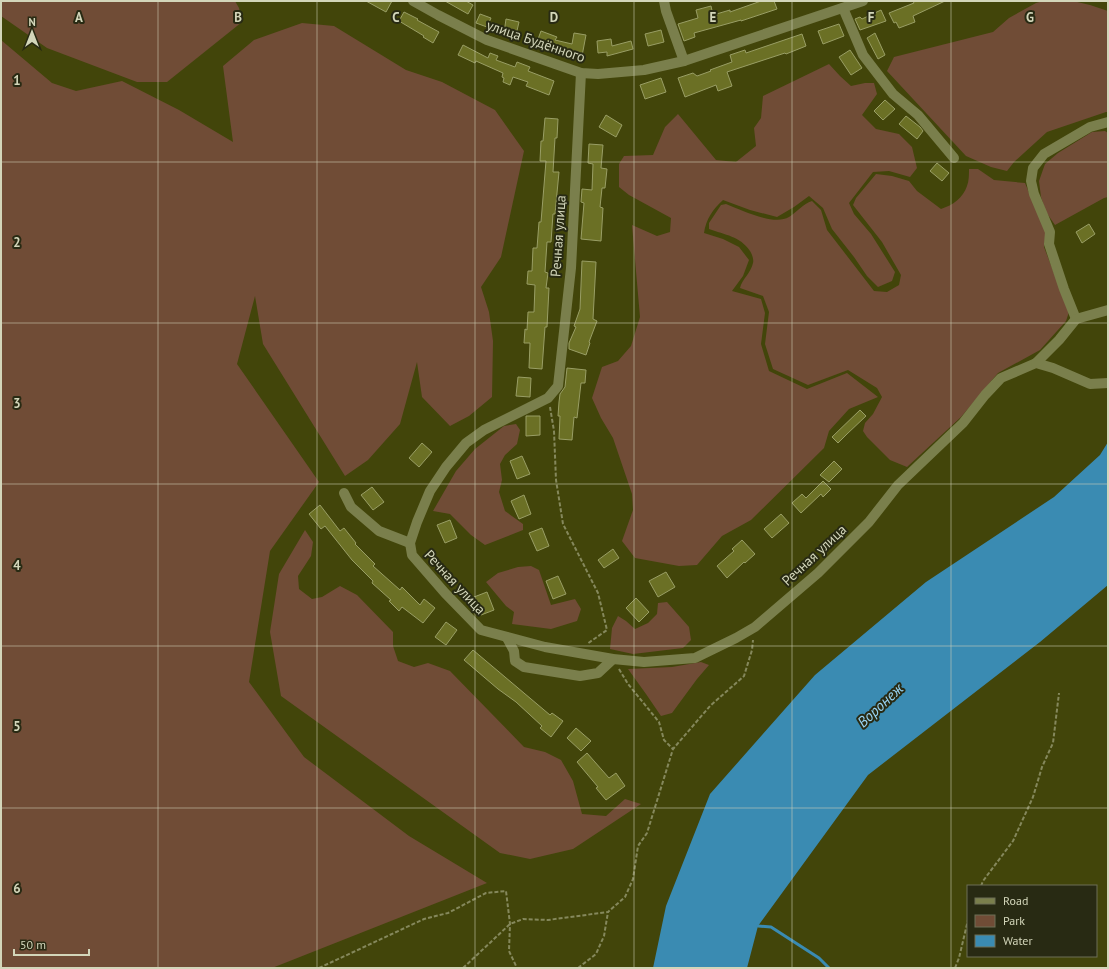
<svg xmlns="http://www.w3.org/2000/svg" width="1109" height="969" viewBox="0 0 1109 969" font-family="'PT Sans',sans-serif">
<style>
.green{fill:#704c36}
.water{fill:#3a8bb2}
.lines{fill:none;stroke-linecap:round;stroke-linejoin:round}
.stream{stroke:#3a8bb2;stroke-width:3}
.building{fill:#6b7025;stroke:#999e65}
.path{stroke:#85885c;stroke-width:2;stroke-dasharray:4 2;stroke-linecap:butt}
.minor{stroke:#7a7f4c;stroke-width:10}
.grid{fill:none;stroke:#d3d6ba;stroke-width:1;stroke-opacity:0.55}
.labels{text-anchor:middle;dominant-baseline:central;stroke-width:4;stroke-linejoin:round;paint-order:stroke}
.street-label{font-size:14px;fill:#d3d6ba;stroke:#282a13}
.water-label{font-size:15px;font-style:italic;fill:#98d4f4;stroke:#282a13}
.grid-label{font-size:13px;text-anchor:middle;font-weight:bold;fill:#d3d6ba;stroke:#282a13;stroke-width:4;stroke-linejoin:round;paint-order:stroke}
</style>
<rect width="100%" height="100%" fill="#42450a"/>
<g class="green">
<polygon points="1,1 235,1 239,8 242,22 167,82 137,82 47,48 1,16"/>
<polygon points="1043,1 1073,1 1090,5 1108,11 1108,112 1106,112 1047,132 1014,162 1007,171 991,167 966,156 887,71 894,57 993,32 1009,18 1036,3"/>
<polygon points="302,23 334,26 406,70 442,82 495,110 524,151 501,257 481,287 489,312 493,341 492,397 469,416 450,426 422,397 417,362 400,424 368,460 345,476 263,344 255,296 237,364 319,482 270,551 249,682 304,757 409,836 487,883 272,968 1,968 1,40 52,83 76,91 122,81 179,110 233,142 223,66 254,40"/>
<path d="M829,64L840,76L851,86L865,83H874L877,94L862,115L876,129L899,134L912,147L917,168L910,177L889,171L873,172L849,203L854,214L871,234L895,272L892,281L878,287L867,276L854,257L832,229L823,208L809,196L794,207L777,217L750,210L723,200C713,209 706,219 704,233L723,239L739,247L749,260L743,276L732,291L761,299L765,313L761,344L769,371L807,389L847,373L878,397L849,409L829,431L824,448L751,520L722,536L697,565L679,566L635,558L622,541L633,510L632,494L613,438L601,418L592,398L602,367L618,361L631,346L640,317L632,225L657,236L670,232L671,218L629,195L619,187V164L624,156L653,155L665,127L678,114L716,160L736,162L756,146L754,128L761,118L763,96Z"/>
<polygon points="1105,131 1108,133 1108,197 1104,198 1055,225 1046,212 1041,197 1039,181 1045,164 1058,153 1092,132"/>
<path d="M969,169H978L994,180L1025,183L1046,233L1044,247L1069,312L1066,321L1040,350L998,373L961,417L907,467L890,460L867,437L863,431L865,423L873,414L882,397L877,388L848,370L808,385L773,369L765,344L769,312L763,296L740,288C742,279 751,273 753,263C754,260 752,254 750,251C740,236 725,235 709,229V223L721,205L726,204C741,210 774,226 789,217C797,212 803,204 812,201L821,210L827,230L874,291L887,292L899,285L901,275L882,242L853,205L856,198L876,174L892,176L909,181L917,191L941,209C953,205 963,198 967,186C969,181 969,174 969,169Z"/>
<polygon points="516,424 520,430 517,444 505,455 500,464 502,480 499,492 505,511 523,524 523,530 485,545 471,535 450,514 433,511 456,471 475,449 504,426"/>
<polygon points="305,530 313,542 311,556 298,576 299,589 312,599 322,597 340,586 357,595 393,632 393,646 398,661 414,667 428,663 450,671 524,747 545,752 561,760 573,781 582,814 606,816 625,799 641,804 573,849 530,859 500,853 281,696 270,632 279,574"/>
<polygon points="531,566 539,570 551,605 575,599 581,609 577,621 551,629 512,624 514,612 506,606 486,582 498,573 518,567"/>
<polygon points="667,602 689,627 691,640 683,648 633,654 610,649 612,628 618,616 626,621 635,629 648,623 657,614 658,603"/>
<polygon points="701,662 709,665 697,679 672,713 661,716 646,694 628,669 672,667"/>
</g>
<polygon class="water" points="1108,442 1108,585 1040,642 868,775 758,926 747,968 653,968 666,906 710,794 815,675 926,582 1054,497 1100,455"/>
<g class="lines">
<polyline class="stream" points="758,926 771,927 819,958 829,968"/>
</g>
<g class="building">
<polygon points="366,1 392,1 386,12"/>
<polygon points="445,1 466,1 473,5 468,14"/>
<polygon points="761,1 774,1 777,9 741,21 741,20 694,33 695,37 684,41 678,24 698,18 696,10 711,6 713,15 730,10 730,12"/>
<polygon points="913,1 945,1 913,16 915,22 899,28 896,22 894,23 889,13 914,3"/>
<polygon points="881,10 886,21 860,30 855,19 860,17 862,19"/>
<polygon points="404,12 418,19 417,20 439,32 433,43 423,37 424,36 399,21"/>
<polygon points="480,14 491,18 487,27 476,23"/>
<polygon points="506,19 519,22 516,35 504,33"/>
<polygon points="839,24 844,36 823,44 818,31"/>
<polygon points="661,30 664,42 648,46 645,34"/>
<polygon points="541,31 557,37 555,40 572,44 574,33 586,35 582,56 571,54 571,52 546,46 547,45 537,42"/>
<polygon points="875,33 885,55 878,59 867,38"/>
<polygon points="802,34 806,46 786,54 785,53 727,72 732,86 718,91 716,85 685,97 678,78 693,73 697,76 711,71 710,70 732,62 730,55 745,50 746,53"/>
<polygon points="611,39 612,46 631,41 633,49 607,56 607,52 598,53 597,41"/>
<polygon points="463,45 488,58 490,53 498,56 496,60 515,67 517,62 530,67 528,71 554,81 549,95 526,86 528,82 513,77 510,85 503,82 504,78 502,77 503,73 476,61 475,63 458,55"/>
<polygon points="850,50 862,68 851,75 839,57"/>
<polygon points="661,78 666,92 645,99 640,85"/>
<polygon points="885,100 895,109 883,120 874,111"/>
<polygon points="606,115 622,125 616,137 599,127"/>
<polygon points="906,116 920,127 923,131 917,139 899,124"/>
<polygon points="545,118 558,119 557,138 555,138 553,172 559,172 555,214 553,214 551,242 547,242 545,272 548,273 546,288 549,288 547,327 545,327 542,369 529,368 530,343 524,343 525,329 527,330 528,312 534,312 535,285 527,284 528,271 532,271 533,248 537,248 539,222 541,222 546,161 540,161 541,141 543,141"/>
<polygon points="589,144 603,145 601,168 607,169 605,188 602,188 600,207 603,208 601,241 581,239 584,203 581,202 582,189 592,190 593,164 588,163"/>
<polygon points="937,163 949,173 942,181 930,171"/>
<polygon points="1089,224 1095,234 1082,243 1076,232"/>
<polygon points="582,261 596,262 593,319 597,321 589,342 590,343 586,355 569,349 569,343 576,327 574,326 580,309"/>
<polygon points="567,368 586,370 585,383 581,383 577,418 574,417 572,440 559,439 560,416 558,416 559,402 560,394 565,387"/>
<polygon points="518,377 531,378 530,397 516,396"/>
<polygon points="860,410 866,416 847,434 838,443 832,437"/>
<polygon points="526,416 540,416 540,435 526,436"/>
<polygon points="422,443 432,452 419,467 409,458"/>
<polygon points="522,456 530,474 517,479 510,461"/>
<polygon points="834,461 842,469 829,482 820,475"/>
<polygon points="823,481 831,489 823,497 821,494 801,513 792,503 802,494 806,498"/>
<polygon points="372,487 384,502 373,510 361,495"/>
<polygon points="524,495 531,514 519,519 511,501"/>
<polygon points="320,505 340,531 344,528 356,543 355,544 375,564 373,566 400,590 402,587 420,605 424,599 435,608 423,623 402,607 399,611 389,601 391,600 372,583 373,581 352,560 325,526 321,529 309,514"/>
<polygon points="781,514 789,523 772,538 764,529"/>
<polygon points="450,520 457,538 445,543 437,525"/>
<polygon points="542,528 549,546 537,551 529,533"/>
<polygon points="742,540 755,554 745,563 744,562 727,578 717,566 734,551 732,549"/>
<polygon points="613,549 619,558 604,568 598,560"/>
<polygon points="666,572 675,587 658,597 649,581"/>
<polygon points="558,576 566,594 553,599 546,581"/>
<polygon points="487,592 494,610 481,615 474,597"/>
<polygon points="636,598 649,612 639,622 626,608"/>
<polygon points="446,622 457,630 446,645 435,637"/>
<polygon points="473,650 550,715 552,713 563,721 551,737 540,728 542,726 516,702 498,689 464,660"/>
<polygon points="576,728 591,741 581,751 567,738"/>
<polygon points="587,753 609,778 616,773 625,786 606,800 596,788 598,787 577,762"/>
</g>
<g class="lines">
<g class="path">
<polyline points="550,407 554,431 556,480 563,524 598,593 607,630 587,644"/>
<polyline points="619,669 628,684 659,722 664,740 673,749"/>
<polyline points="981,886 983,881 1013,841 1033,797 1042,767 1053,743 1059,693"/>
<polyline points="319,968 424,919 448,913 486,893 506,891 510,924 509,951 517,968"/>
<polyline points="463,968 510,924 523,919 548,920 608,912 625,897 633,879 638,846 647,833 673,749 710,706 744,676 752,650 753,640"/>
<polyline points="578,968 596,954 604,936 608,912"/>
<polyline points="955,968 959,958 968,920"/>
</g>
<g class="minor">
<polyline points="413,1 438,15 487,40 581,73 598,74 644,70 684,61 863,1"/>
<polyline points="664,1 666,11 684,61"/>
<polyline points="843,8 863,55 893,94 918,115 954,158"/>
<polyline points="581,73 571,268 558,386 548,398 484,430 466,443 446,467 430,491 417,522 410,543 412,555 445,593 481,630 545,647 613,659 644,662 695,658 736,638 755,627 818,573 869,522 898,485 963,423 985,395 1001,378 1036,363 1053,368 1090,384 1108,383"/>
<polyline points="1076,319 1064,289 1049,244 1050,232 1034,194 1031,181 1033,168 1044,154 1090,127 1108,122"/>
<polyline points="1036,363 1059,340 1076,319 1108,310"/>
<polyline points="344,493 351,507 379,531 410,543"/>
<polyline points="507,638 514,651 515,661 524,667 580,676 598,673 613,659"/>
</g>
</g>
<path class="grid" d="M158,1V968M317,1V968M475,1V968M634,1V968M792,1V968M951,1V968M1,162H1108M1,323H1108M1,484H1108M1,646H1108M1,808H1108"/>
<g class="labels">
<g class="street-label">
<text transform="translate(536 41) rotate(19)">улица Будённого</text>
<text transform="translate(558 236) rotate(-86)">Речная улица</text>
<text transform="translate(814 555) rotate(-43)">Речная улица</text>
<text transform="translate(455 582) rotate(47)">Речная улица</text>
</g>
<g class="water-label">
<text transform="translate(880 705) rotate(-43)">Воронеж</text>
</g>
</g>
<g class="grid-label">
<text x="79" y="22">A</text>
<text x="238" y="22">B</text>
<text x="396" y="22">C</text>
<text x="554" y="22">D</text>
<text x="713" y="22">E</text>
<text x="871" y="22">F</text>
<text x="1030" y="22">G</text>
<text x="17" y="85">1</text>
<text x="17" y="247">2</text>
<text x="17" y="408">3</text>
<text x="17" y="570">4</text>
<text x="17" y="731">5</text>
<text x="17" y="893">6</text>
</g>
<rect width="1109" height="969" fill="none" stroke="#d3d6ba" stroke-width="4"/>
<rect x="967" y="885" width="130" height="72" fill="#282a13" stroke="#6c6f56"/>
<rect x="975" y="898" width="20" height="6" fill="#7a7f4c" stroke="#6c6f56"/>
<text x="1003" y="905" font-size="12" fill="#d3d6ba">Road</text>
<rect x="975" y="915" width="20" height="12" fill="#704c36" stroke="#6c6f56"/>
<text x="1003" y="925" font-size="12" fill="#d3d6ba">Park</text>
<rect x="975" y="935" width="20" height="12" fill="#3a8bb2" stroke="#6c6f56"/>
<text x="1003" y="945" font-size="12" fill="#d3d6ba">Water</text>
<g transform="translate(32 32)" stroke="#282a13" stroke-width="3" paint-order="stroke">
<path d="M0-3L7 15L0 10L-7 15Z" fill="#d3d6ba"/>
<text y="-6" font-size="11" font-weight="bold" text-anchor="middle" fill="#d3d6ba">N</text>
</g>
<path d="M14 949v6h75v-6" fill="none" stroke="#d3d6ba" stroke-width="2"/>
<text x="20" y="949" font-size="12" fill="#d3d6ba" stroke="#282a13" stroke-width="3" paint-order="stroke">50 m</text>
</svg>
